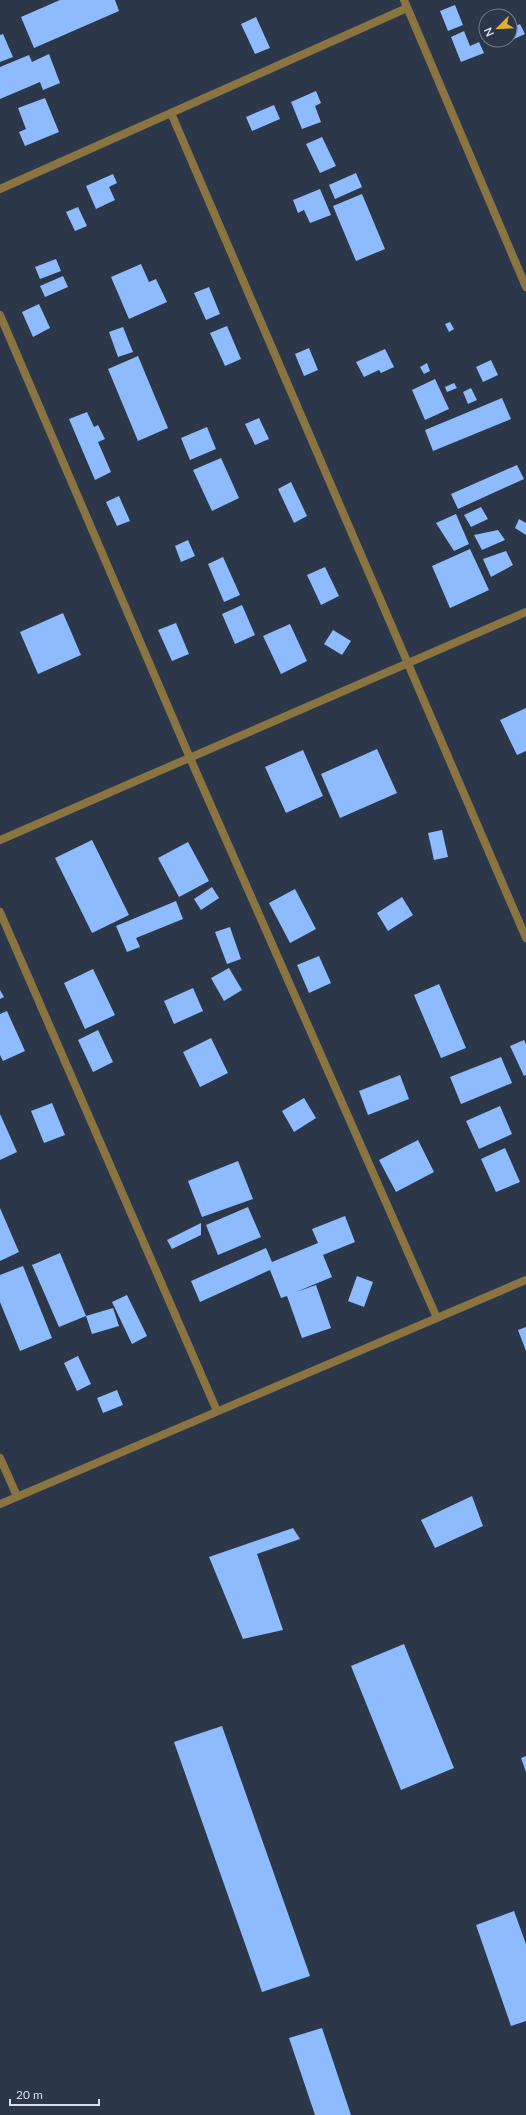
<svg xmlns="http://www.w3.org/2000/svg" width="526" height="2115" viewBox="0 0 526 2115" font-family="Lato,sans-serif">
<style>
.building{fill:#8dbbfd}
.lines{fill:none;stroke-linecap:round;stroke-linejoin:round}
.minor{stroke:#8a7441;stroke-width:8}
</style>
<rect width="100%" height="100%" fill="#2c3849"/>
<g class="building">
<polygon points="60,0 115,0 119,11 34,48 21,17"/>
<polygon points="455,5 463,25 448,31 440,11"/>
<polygon points="256,17 270,48 255,54 241,24"/>
<polygon points="520,24 525,34 503,44 502,40 510,40 510,28"/>
<polygon points="464,31 470,46 479,42 484,53 461,62 451,37"/>
<polygon points="3,34 13,57 0,62 0,35"/>
<polygon points="49,54 60,83 43,90 40,82 0,99 0,67 29,55 32,62"/>
<polygon points="316,91 321,103 315,106 321,122 302,129 291,102"/>
<polygon points="45,98 59,132 25,146 19,132 26,129 18,108"/>
<polygon points="274,105 280,119 252,131 246,117"/>
<polygon points="322,137 336,166 320,173 306,144"/>
<polygon points="356,173 362,187 335,199 329,185"/>
<polygon points="113,174 117,183 109,187 115,200 96,209 86,186"/>
<polygon points="320,189 331,215 310,223 304,210 298,213 293,200"/>
<polygon points="362,194 385,249 356,261 333,206"/>
<polygon points="78,207 87,226 75,231 66,212"/>
<polygon points="56,259 61,271 40,279 35,267"/>
<polygon points="141,264 149,282 156,279 167,302 129,319 111,277"/>
<polygon points="63,276 68,287 45,297 40,286"/>
<polygon points="209,287 220,314 206,320 194,293"/>
<polygon points="39,304 50,328 33,337 22,312"/>
<polygon points="450,322 454,329 449,332 445,324"/>
<polygon points="227,326 241,359 225,366 210,333"/>
<polygon points="123,327 133,352 118,357 109,332"/>
<polygon points="309,348 318,370 304,376 295,354"/>
<polygon points="385,349 394,367 381,373 379,370 364,377 356,362"/>
<polygon points="138,356 168,428 138,441 108,369"/>
<polygon points="491,360 498,375 483,382 476,367"/>
<polygon points="427,363 430,371 424,374 420,367"/>
<polygon points="435,379 449,409 425,420 412,390"/>
<polygon points="454,383 457,388 447,392 445,387"/>
<polygon points="471,388 477,400 468,404 463,392"/>
<polygon points="502,398 511,419 433,451 425,430"/>
<polygon points="87,412 94,427 98,425 105,439 98,442 111,472 95,480 69,419"/>
<polygon points="259,418 269,439 255,445 245,424"/>
<polygon points="207,427 216,449 190,460 181,438"/>
<polygon points="221,458 239,498 212,511 193,470"/>
<polygon points="517,465 524,479 458,509 451,494"/>
<polygon points="291,482 307,516 294,523 278,489"/>
<polygon points="119,496 130,521 117,526 106,502"/>
<polygon points="481,507 488,519 471,527 464,515"/>
<polygon points="456,514 469,544 454,551 436,523"/>
<polygon points="519,519 526,523 526,535 515,528"/>
<polygon points="498,530 505,540 482,550 474,535"/>
<polygon points="188,540 195,556 181,562 175,546"/>
<polygon points="470,549 489,590 450,608 432,566"/>
<polygon points="506,551 513,565 491,577 483,559"/>
<polygon points="223,557 240,595 224,602 208,564"/>
<polygon points="325,567 339,596 321,605 307,575"/>
<polygon points="242,605 255,635 235,644 222,614"/>
<polygon points="63,613 81,655 38,674 20,632"/>
<polygon points="176,623 189,654 172,661 158,630"/>
<polygon points="290,624 307,661 281,674 263,636"/>
<polygon points="333,630 351,641 342,655 324,644"/>
<polygon points="526,708 526,751 517,755 500,720"/>
<polygon points="377,749 397,793 340,818 321,774"/>
<polygon points="303,750 323,796 286,813 265,767"/>
<polygon points="442,830 448,857 434,860 428,833"/>
<polygon points="92,840 129,915 92,933 55,858"/>
<polygon points="188,842 209,881 179,897 158,858"/>
<polygon points="212,887 219,898 201,910 194,899"/>
<polygon points="295,889 316,929 290,943 269,903"/>
<polygon points="402,897 413,915 388,931 377,913"/>
<polygon points="176,901 183,919 136,938 140,947 127,952 116,926"/>
<polygon points="230,927 241,959 227,964 215,932"/>
<polygon points="319,956 331,983 309,993 297,965"/>
<polygon points="229,968 242,990 224,1001 211,978"/>
<polygon points="93,969 115,1015 85,1029 64,983"/>
<polygon points="439,984 466,1048 441,1058 414,995"/>
<polygon points="193,988 203,1011 174,1024 164,1001"/>
<polygon points="0,990 4,997 0,999"/>
<polygon points="7,1011 25,1051 3,1061 0,1055 0,1014"/>
<polygon points="98,1030 113,1062 93,1072 78,1040"/>
<polygon points="211,1038 228,1073 200,1087 183,1052"/>
<polygon points="524,1040 526,1044 526,1075 524,1076 510,1046"/>
<polygon points="501,1057 512,1083 461,1104 450,1077"/>
<polygon points="400,1075 409,1099 368,1115 359,1091"/>
<polygon points="304,1098 316,1118 294,1132 282,1111"/>
<polygon points="52,1103 65,1135 44,1143 31,1111"/>
<polygon points="500,1106 512,1134 479,1149 466,1121"/>
<polygon points="0,1114 17,1152 0,1160"/>
<polygon points="418,1140 434,1172 396,1192 379,1160"/>
<polygon points="505,1148 520,1182 496,1192 481,1159"/>
<polygon points="238,1161 253,1199 202,1217 188,1181"/>
<polygon points="248,1207 261,1237 218,1255 206,1225"/>
<polygon points="0,1208 19,1252 0,1261"/>
<polygon points="345,1216 355,1242 323,1255 332,1277 296,1292 316,1285 331,1328 302,1338 287,1296 281,1298 270,1270 200,1302 191,1281 266,1248 272,1262 318,1243 312,1229"/>
<polygon points="201,1223 201,1235 172,1249 167,1240"/>
<polygon points="60,1253 86,1316 59,1327 32,1265"/>
<polygon points="23,1266 52,1338 20,1351 0,1302 0,1275"/>
<polygon points="357,1276 373,1282 364,1307 348,1301"/>
<polygon points="127,1295 147,1336 132,1344 112,1302"/>
<polygon points="113,1308 119,1326 92,1334 86,1316"/>
<polygon points="526,1327 526,1351 518,1330"/>
<polygon points="78,1356 91,1384 77,1391 64,1363"/>
<polygon points="117,1390 123,1405 103,1413 97,1398"/>
<polygon points="472,1496 483,1526 435,1548 421,1520"/>
<polygon points="293,1528 300,1539 257,1554 283,1630 243,1639 209,1557"/>
<polygon points="404,1644 454,1768 401,1790 351,1666"/>
<polygon points="222,1726 310,1976 262,1992 174,1742"/>
<polygon points="526,1756 526,1772 521,1758"/>
<polygon points="514,1911 526,1944 526,2021 511,2026 476,1925"/>
<polygon points="322,2028 351,2115 315,2115 289,2038"/>
</g>
<g class="lines">
<g class="minor">
<polyline points="404,0 526,287"/>
<polyline points="171,113 526,938"/>
<polyline points="0,189 407,8"/>
<polyline points="0,315 190,758 437,1318"/>
<polyline points="0,840 526,612"/>
<polyline points="0,912 217,1411"/>
<polyline points="0,1458 17,1496"/>
<polyline points="0,1504 526,1280"/>
</g>
</g>
<g transform="translate(498 28) rotate(246)"><circle r="19" fill="#2c3849" stroke="#717b89"/>
<path d="M0-3L7 15L0 10L-7 15Z" fill="#dfb034"/>
<text y="-6" font-size="11" font-weight="bold" text-anchor="middle" fill="#d8dfea">N</text>
</g>
<path d="M10 2099v6h89v-6" fill="none" stroke="#d8dfea" stroke-width="2"/>
<text x="16" y="2099" font-size="12" fill="#d8dfea" stroke="#2c3849" stroke-width="3" paint-order="stroke">20 m</text>
</svg>
